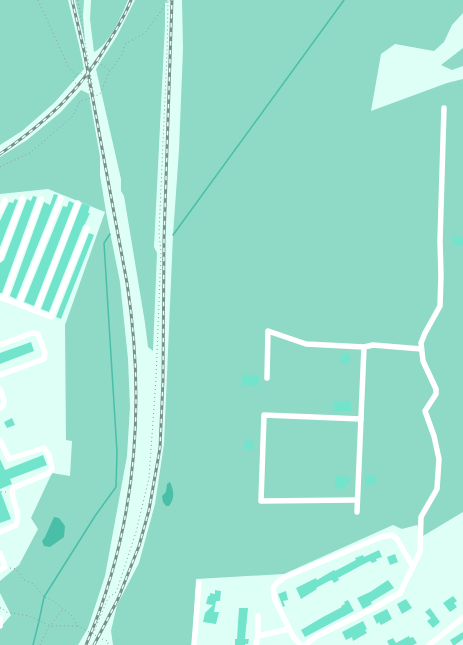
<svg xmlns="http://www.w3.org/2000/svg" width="463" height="645" viewBox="0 0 463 645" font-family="'Exo 2',sans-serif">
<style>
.green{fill:#8fd9c7}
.water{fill:#49bfa7}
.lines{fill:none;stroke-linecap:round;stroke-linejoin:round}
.stream{stroke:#49bfa7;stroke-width:1.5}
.building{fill:#72e4cb}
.path{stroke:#89a29b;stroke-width:1;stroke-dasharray:1 3;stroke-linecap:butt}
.minor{stroke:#fff;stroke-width:5.5}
.rail-casing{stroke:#79908a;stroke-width:3}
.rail{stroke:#defff6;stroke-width:1.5;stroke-dasharray:4.5;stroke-linecap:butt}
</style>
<rect width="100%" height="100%" fill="#defff6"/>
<g class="green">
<polygon points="0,0 68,0 79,45 84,69 54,103 22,131 0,145"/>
<polygon points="75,0 84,0 83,16 85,43"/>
<path d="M91,0H128C122,15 109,45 94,52L90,19Z"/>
<polygon points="135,0 168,0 165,3 165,25 154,247 157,253 153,351 148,347 145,323 124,196 121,191 121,179 96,69 117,36"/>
<polygon points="182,0 463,0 463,13 452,25 444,42 434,51 395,44 381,54 371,111 447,83 463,79 463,512 423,536 417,525 402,529 393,525 284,574 196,579 192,645 113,645 111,631 117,605 139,563 155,504 164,444 173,235 179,150 183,49"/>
<polygon points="463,48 463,66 452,70 441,65"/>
<polygon points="81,90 89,94 100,157 100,175 106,212 120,282 128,359 130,407 127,456 105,576 88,628 78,645 0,645 0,628 11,615 0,593 0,581 19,565 38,529 31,518 52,473 70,476 72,441 66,440 65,325 105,212 48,189 0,194 0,157 27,140 61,112"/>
</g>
<g class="water">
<path d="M170,482C174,491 175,498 169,506H166L163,502L162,496L166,492L167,484Z"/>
<polygon points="54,517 59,518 65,526 64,537 50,547 44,546 42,541 45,537"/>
</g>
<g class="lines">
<g class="stream">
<polyline points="173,235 344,0"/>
<polyline points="33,645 39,621 44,597 95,516 116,487 117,452 104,243 110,234"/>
</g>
</g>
<g class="building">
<polygon points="54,194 58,195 16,299 10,296 44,202 50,205"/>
<polygon points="33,196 37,197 2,293 0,293 0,263 4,260 27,199 31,201"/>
<polygon points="15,199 18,200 0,247 0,221 9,202 13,203"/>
<polygon points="69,201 74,203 34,306 24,302 63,206 67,207"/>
<polygon points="82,203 90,206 88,213 90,213 85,224 83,226 49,312 41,309"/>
<polygon points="89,233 94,235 61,319 56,317"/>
<polygon points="453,234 458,235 458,237 463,237 463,246 453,245"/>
<polygon points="31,342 34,351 0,364 0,353"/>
<rect x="341" y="354" width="9" height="10"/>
<polygon points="243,374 259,376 258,386 242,385"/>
<rect x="334" y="401" width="17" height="10"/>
<polygon points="12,418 15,425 7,428 4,422"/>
<polygon points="245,440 254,441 253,450 244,449"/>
<polygon points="43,455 47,465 10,479 12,484 0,489 0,459 5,470"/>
<polygon points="365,475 375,475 375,484 365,485"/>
<polygon points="335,476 350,477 350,483 346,483 345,489 335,488"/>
<polygon points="0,490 11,519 0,523"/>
<polygon points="379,550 382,557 376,559 377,561 372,563 370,561 362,565 338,578 339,580 334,583 332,580 329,581 316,588 317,589 301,599 296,588 316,578 317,580 334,570 335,571 356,560 355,558 363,555 364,557"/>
<polygon points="395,554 398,562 390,565 387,557"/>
<polygon points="388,580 394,588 371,602 372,604 363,609 357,598 370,592"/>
<polygon points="215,590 221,591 220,601 216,601 214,612 219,612 216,624 203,622 205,613 213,605 206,604 208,596 210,596 210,593 215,594"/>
<polygon points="286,591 288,600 283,601 285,606 283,607 278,594"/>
<polygon points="453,596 457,601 454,603 457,607 450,612 443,603"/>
<polygon points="406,599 412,608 402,614 397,604"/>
<polygon points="348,600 354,611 305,637 301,630 323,617 342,607 341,606 345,604 344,602"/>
<polygon points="239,608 248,608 245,639 249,639 248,644 245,644 245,645 235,645 235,639 237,639"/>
<polygon points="430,608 440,622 433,628 427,621 431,618 425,612"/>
<polygon points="387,609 392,619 381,625 379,622 377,624 373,616"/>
<polygon points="363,621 367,629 365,630 367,633 353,641 352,637 346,640 342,632"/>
<polygon points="463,632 463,639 455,645 453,645 450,640"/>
<polygon points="409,636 410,638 413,637 417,643 413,645 389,645 387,641 393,638 396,643"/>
</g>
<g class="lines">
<g class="path">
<polyline points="38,0 69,68 76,75"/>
<polyline points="78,0 94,96"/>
<polyline points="98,62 109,70"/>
<polyline points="79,86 73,81 76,75 79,73 86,75 91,97"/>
<polyline points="0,167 30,153 73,116 80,101 85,100 100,94 110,71 122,55 125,44 145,33 168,1 172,0"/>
<polyline points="1,492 6,492"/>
<polyline points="10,568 16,569 24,580 34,584 44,597 52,600 72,616 78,626 102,639 108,641 108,645"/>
<polyline points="0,608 2,608 6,612 29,616 51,626 78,626"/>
<polyline points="93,634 108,598 116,592 122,575 136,532 149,478 156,378 161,252 159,233 167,53 168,0"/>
<polyline points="40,645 46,632 62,610"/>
</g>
<g class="minor">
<polyline points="0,212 5,200"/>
<polyline points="0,259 23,198"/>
<polyline points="0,297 51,317 87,228"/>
<polyline points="4,299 41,199"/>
<polyline points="19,304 61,198"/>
<polyline points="36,311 78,203"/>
<polyline points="0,345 32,333 38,334 45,353 44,359 0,375"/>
<polyline points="364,347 373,345 421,349"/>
<polyline points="267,378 268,331 306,344 364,347 357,512"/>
<polyline points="0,389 4,400 3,406 0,408"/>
<path d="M0,440L9,459L44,448L49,455L52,469L49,473L13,488C9,501 22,510 16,525L0,532"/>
<polyline points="357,500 261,501 264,415 361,419"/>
<polyline points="0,553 5,567 0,570"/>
<polyline points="0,618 0,626"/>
<polyline points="258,636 258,616"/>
<polyline points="194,645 199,583"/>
<polyline points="256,645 258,636 289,629"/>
<polyline points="301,645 294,638 275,600 273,588 277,583 285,577 381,537 392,535 397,539 413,567"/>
<polyline points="305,645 317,636 376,607 400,593 420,552 421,517 437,489 439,459 434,436 425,411 436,394 436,389 423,361 421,343 425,333 440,306 441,275 440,241 444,108"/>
<polyline points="429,645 463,618"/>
</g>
<defs>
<g id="rail">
<path d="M72,0L84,51L127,283C146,407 136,529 86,645"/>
<path d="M0,154C49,120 81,90 111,38C119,25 126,14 131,0"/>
<polyline points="94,645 118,599 139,546 149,510 160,448 163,380 164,239 172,0"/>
</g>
</defs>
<use href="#rail" class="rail-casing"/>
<use href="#rail" class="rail"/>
</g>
</svg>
